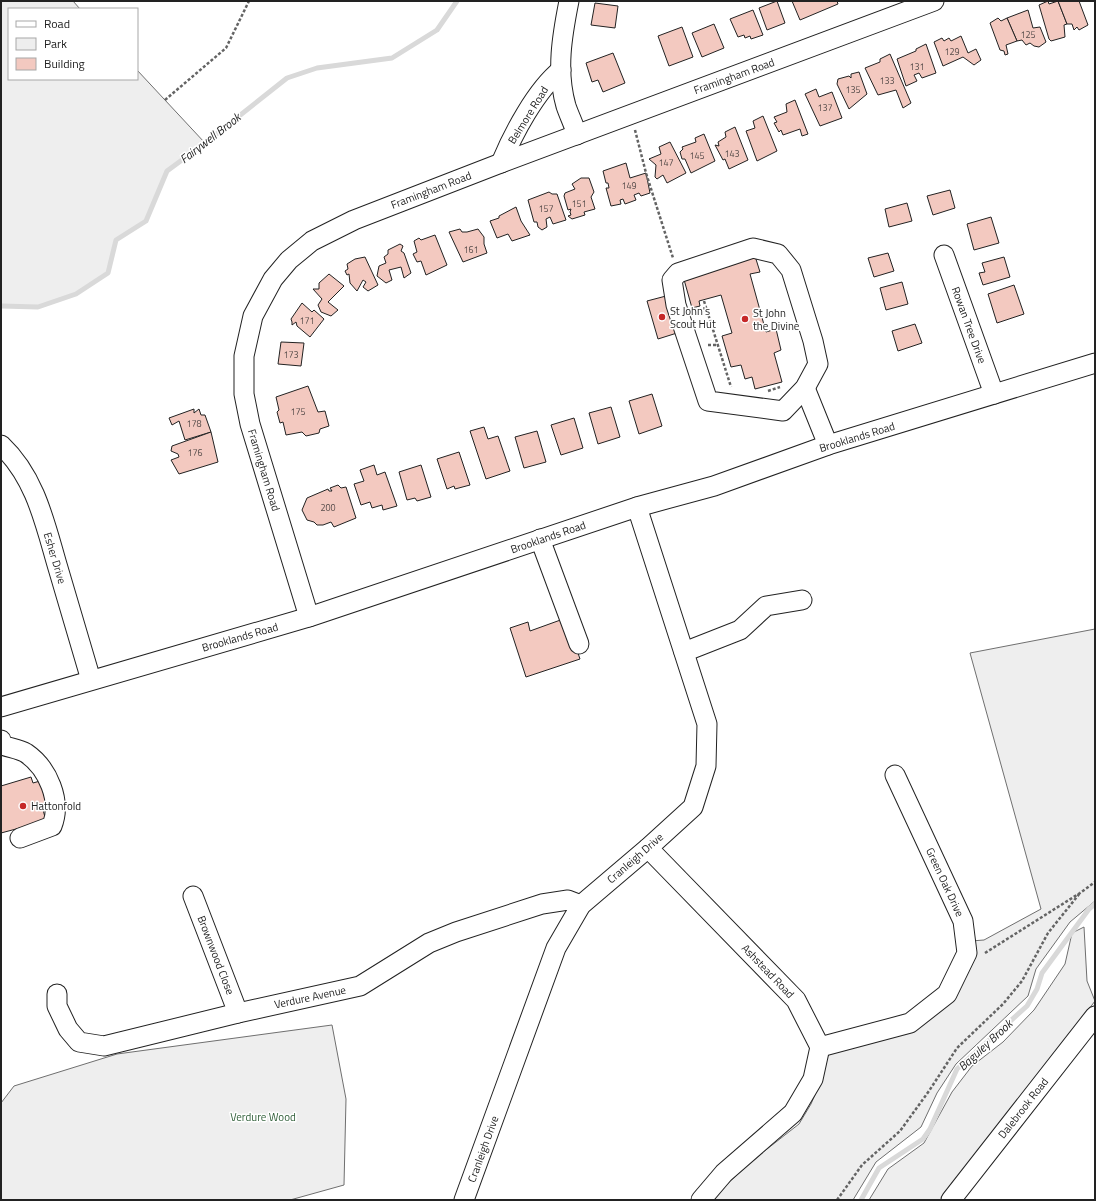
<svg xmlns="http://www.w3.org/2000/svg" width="1096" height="1201" viewBox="0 0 1096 1201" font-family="'Titillium Web',sans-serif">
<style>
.green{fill:#eee;stroke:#6f6f6f}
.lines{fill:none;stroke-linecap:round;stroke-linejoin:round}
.stream{stroke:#d9d9d9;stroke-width:5}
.building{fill:#f3c9c0;stroke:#222}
.minor-casing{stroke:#222;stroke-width:21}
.path{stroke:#646464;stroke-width:2.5;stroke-dasharray:3 2;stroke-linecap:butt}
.minor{stroke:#fff;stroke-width:19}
.poi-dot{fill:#c62828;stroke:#fff;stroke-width:1.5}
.labels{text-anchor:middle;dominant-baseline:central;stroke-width:3;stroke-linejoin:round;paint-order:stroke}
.number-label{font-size:9px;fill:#564c4a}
.street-label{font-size:11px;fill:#222;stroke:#fff}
.poi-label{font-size:11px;fill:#222;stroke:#fff;text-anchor:start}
.park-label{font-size:11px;fill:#2f5e38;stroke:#fff}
.water-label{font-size:12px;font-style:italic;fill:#222;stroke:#fff}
</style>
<rect width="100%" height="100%" fill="#fff"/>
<g class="green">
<polygon points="1,1 73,1 80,9 9,9 9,79 137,79 137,70 205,143 167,171 146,221 116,240 108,273 76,294 38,307 1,306"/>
<polygon points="1095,629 1095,901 1070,922 1036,969 1028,996 956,1064 937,1093 921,1127 876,1162 853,1200 713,1200 725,1186 753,1160 799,1124 811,1104 820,1083 825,1051 919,1025 971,941 984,940 1041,909 970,653"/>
<polygon points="1084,927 1087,981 1095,1001 1064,1042 942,1200 869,1200 888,1169 924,1143 952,1092 972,1066 1003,1042 1034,1010 1065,964 1072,933"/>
<polygon points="332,1025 346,1099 344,1185 290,1200 1,1200 1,1103 14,1086 117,1054"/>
</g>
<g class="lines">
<g class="stream">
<polyline points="1,306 38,307 76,294 108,273 116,240 146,221 167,171 205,143 287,78 317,68 392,58 437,30 457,1"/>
<polyline points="861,1200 879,1168 923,1139 930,1129 957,1069 1027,1006 1037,989 1042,973 1089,909 1095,904"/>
</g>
</g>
<g class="building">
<polygon points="777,1 785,23 767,30 759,8"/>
<polygon points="792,1 837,1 838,4 800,20"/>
<polygon points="1048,1 1049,4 1058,1 1067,24 1064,25 1065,37 1051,41 1049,39 1039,5"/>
<polygon points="1058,1 1079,1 1088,25 1079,30 1077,27 1074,30 1072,24 1067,24"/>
<polygon points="595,3 618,6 615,28 591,25"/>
<polygon points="753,10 763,35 751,39 750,36 745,38 744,35 738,37 730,19"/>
<polygon points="1028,10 1033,28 1040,27 1046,42 1039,47 1034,46 1030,43 1026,45 1022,40 1017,41 1007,18"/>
<polygon points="998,18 1001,21 1007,18 1017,41 1006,45 1008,54 1005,55 1004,51 1000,50 990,23"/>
<polygon points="714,24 724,48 702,57 692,33"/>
<polygon points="682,27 693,57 669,66 658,36"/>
<polygon points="961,36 968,53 976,49 981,60 974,65 963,57 943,66 934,42 942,38 944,41 949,38 951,41"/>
<polygon points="926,44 936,73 922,78 919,73 914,75 917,81 906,86 897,59 916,51 916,49"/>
<polygon points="613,53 625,83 603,92 598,80 592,82 586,63"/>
<polygon points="890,54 911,103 903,108 896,90 878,95 865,68 880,62 880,59"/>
<polygon points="859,72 867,94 849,109 837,84 838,79 849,76 851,78 851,74"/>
<polygon points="816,89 819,97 832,92 842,118 820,126 805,94"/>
<polygon points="795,100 808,134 802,136 800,129 783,135 781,130 779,132 774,123 777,122 774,117 787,112 786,104"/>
<polygon points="763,116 777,151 757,161 746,131 755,128 753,121"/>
<polygon points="735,127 748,160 729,169 725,159 723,160 715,145 719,146 718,142 726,137 725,132"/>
<polygon points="704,134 715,161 691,173 685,159 682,159 680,152 683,149 682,147 696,142 695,138"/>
<polygon points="670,142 686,173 667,183 663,175 657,179 655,177 656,165 649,159 661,154 659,147"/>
<polygon points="626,163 630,178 646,173 650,193 641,196 639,193 634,195 636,200 625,204 623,199 620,200 621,204 611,206 606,188 609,188 608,183 606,183 603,171"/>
<polygon points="581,178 589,178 594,192 591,197 595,209 584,212 585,215 572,219 568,216 571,215 570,212 571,209 568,210 564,196 565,193 575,189 572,184"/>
<polygon points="950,190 955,208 933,215 927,196"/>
<polygon points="549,192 552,194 557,194 566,220 553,224 550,217 546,219 547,227 542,230 538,227 537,222 534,222 528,200"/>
<polygon points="907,203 912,221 889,227 885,209"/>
<polygon points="516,207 521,221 530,235 512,241 508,234 497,238 490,221 499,218 499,216"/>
<polygon points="991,217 999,243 974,250 967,224"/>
<polygon points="460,229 462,232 467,232 478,229 484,237 484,244 487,253 463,262 449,232"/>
<polygon points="435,235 447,265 426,275 421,261 417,262 413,254 417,252 414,241 419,238 421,240"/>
<polygon points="400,244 403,246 401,251 404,253 411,273 404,278 401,267 389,270 392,280 386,283 377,276 379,266 386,263 384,257 388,254 388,250"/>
<polygon points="888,253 894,271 874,277 868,258"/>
<polygon points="755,256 760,272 750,274 766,332 776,329 781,350 774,353 782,382 755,389 752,377 745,379 741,365 731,367 722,336 732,333 721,295 699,301 700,306 692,308 683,276"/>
<polygon points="365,257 378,285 368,291 363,287 366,282 363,280 357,291 350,283 349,274 347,275 345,271 348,269 347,264 355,259"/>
<polygon points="1004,257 1010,277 983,285 979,273 985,272 982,263"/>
<polygon points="329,274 344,286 328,302 338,310 331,316 321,312 318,305 322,299 313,289 319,289 319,283"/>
<polygon points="902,282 908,304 886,310 880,288"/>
<polygon points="1014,285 1024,314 997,323 988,294"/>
<polygon points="666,296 677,333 658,339 647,301"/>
<polygon points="302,303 312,312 314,310 324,319 310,337 297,326 296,322 292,325 292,322 291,319"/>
<polygon points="915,324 922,343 898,351 892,331"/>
<polygon points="281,342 304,343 301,366 278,364"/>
<polygon points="308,386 318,412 325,411 329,426 320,429 319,433 306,436 302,432 286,435 283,422 280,423 277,412 279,410 276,397"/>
<polygon points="652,394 662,426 639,434 629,401"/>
<polygon points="611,407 620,437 598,444 589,413"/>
<polygon points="194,409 194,413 199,409 201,415 205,415 211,432 185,440 179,421 172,425 169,418"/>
<polygon points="574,418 583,448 561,455 551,425"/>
<polygon points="484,427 488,439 498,436 510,471 486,479 470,431"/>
<polygon points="537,431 546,462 524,468 515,437"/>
<polygon points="211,432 218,462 179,474 171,460 179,457 178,454 171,451 172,446"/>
<polygon points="459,452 470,485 455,489 454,486 447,489 437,459"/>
<polygon points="374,465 377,475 385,472 397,506 383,510 382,505 372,508 370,502 361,505 354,484 364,481 360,470"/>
<polygon points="421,465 431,497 417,501 415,498 407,500 399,472"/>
<polygon points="338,485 341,488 346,487 356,518 334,527 331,522 323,525 317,525 314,522 307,520 302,510 307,498 328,489 329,491 332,491 330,488"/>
<polygon points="566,618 580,659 526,677 510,628 528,622 530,631"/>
<polygon points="31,777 33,783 40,781 47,805 42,806 46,821 1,833 1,786"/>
</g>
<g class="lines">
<defs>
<g id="minor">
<path d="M569,1C562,36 556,71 566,106C569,115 574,125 577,135"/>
<path d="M501,163C513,134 536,90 561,70"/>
<polygon points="753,248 778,254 791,270 813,341 818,364 805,388 783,411 708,401 676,305 672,280 678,273"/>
<polyline points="944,255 994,394"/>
<polyline points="805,388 828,445"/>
<path d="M1,445C36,478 45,524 58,568C69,606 80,643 91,680"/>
<polyline points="540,539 579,644"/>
<polyline points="309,617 250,424 244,394 244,356 253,316 273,279 289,260 312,241 354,220 501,163 934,1"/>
<polyline points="684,652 740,630 766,606 802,600"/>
<polyline points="1,707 309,617 637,507 714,486 828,445 1095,363"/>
<path d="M1,740L2,745C10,748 19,749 26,753C48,768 62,801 52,826L20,838"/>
<polyline points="648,848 796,1000 820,1047 813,1079 793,1113 724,1173 701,1200"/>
<polyline points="193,896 238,1013"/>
<polyline points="57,994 57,1006 68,1029 79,1042 104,1046 238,1013 360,986 429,943 456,932 542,904 568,900 581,905"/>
<polyline points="820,1047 910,1023 947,994 967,953 963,921 895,775"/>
<polyline points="464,1200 556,948 581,905 648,848 693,807 706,766 707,724 637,507"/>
<polyline points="951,1200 1095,1016"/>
</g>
</defs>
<use href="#minor" class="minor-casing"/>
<g class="path">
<polyline points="165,100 226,48 249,1"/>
<polyline points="635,130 646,173 673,258"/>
<polyline points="704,301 731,387"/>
<polyline points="696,312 707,309"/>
<polyline points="708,345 718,345"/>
<polyline points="768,391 780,387"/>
<polyline points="985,953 1080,893 1095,882"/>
<polyline points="837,1200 862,1165 900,1131 929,1091 957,1048 1003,1004 1022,981 1048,933 1080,893"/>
</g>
<use href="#minor" class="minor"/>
</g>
<g class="poi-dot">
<circle cx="662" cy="317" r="4"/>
<circle cx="745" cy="319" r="4"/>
<circle cx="23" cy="806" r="4"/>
</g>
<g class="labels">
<g class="number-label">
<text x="1028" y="34">125</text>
<text x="952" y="51">129</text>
<text x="917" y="66">131</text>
<text x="887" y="80">133</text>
<text x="853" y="89">135</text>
<text x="825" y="107">137</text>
<text x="732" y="153">143</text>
<text x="697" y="155">145</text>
<text x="666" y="162">147</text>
<text x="629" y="185">149</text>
<text x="579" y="203">151</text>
<text x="546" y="208">157</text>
<text x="471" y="249">161</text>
<text x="307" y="320">171</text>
<text x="291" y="354">173</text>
<text x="298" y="411">175</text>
<text x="194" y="423">178</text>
<text x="195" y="452">176</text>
<text x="328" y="507">200</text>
</g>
<g class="street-label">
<text transform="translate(734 76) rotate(-20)">Framingham Road</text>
<text transform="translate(528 115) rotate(-58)">Belmore Road</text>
<text transform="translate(431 190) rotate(-21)">Framingham Road</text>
<text transform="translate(969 325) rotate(70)">Rowan Tree Drive</text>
<text transform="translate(857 437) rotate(-17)">Brooklands Road</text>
<text transform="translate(264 470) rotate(73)">Framingham Road</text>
<text transform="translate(548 537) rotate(-19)">Brooklands Road</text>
<text transform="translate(55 558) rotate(73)">Esher Drive</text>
<text transform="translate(240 637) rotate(-16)">Brooklands Road</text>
<text transform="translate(635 858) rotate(-41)">Cranleigh Drive</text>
<text transform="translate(945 882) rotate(65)">Green Oak Drive</text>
<text transform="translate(216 955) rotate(69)">Brownwood Close</text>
<text transform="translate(768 971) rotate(46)">Ashstead Road</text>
<text transform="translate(310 997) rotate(-12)">Verdure Avenue</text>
<text transform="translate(1023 1108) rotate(-52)">Dalebrook Road</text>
<text transform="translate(483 1149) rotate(-70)">Cranleigh Drive</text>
</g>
<g class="poi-label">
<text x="670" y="311">St John's<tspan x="670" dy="13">Scout Hut</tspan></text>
<text x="753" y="313">St John<tspan x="753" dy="13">the Divine</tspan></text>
<text x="31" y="806">Hattonfold</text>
</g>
<g class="park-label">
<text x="263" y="1117">Verdure Wood</text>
</g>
<g class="water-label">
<text transform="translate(210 138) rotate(-38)">Fairywell Brook</text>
<text transform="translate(985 1045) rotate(-43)">Baguley Brook</text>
</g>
</g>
<rect width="1096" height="1201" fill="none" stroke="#222222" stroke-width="4"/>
<rect x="8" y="8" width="130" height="72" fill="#ffffff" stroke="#a7a7a7"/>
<rect x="16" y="21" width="20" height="6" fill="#ffffff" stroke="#a7a7a7"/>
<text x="44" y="28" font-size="12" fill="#222222">Road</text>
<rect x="16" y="38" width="20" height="12" fill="#eeeeee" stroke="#a7a7a7"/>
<text x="44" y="48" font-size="12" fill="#222222">Park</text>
<rect x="16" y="58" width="20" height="12" fill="#f3c9c0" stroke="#a7a7a7"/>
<text x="44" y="68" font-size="12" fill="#222222">Building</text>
</svg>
